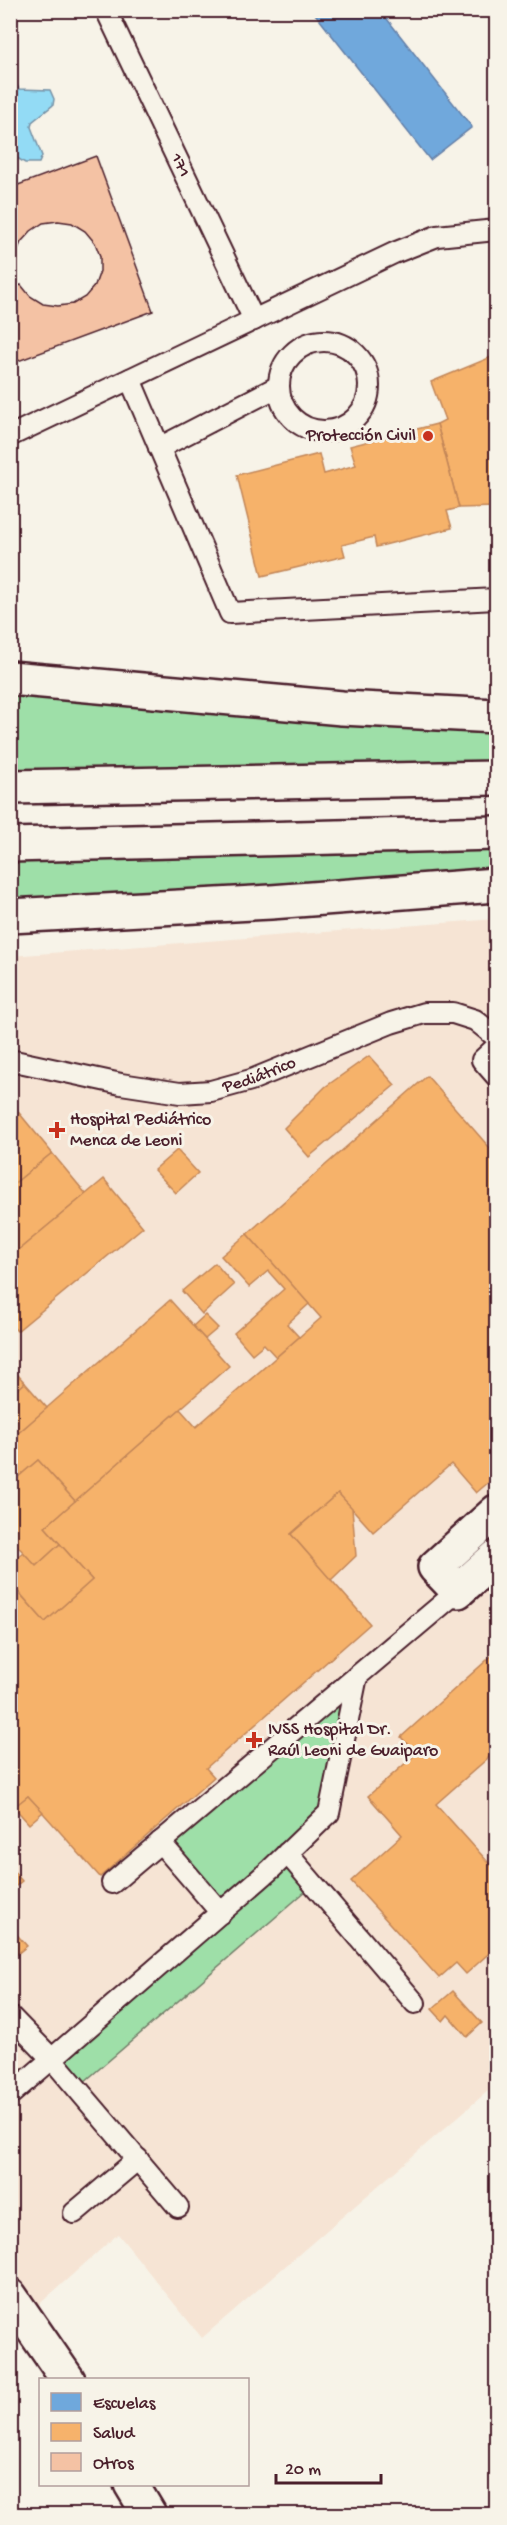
<svg xmlns="http://www.w3.org/2000/svg" width="507" height="2525" viewBox="0 0 507 2525" font-family="'Gochi Hand',sans-serif">
<style>
.built{fill:#f6e4d4}
.green{fill:#9edfa8;stroke:#747f6a;stroke-width:1.5}
.water{fill:#93dbf5;stroke:#7690a4;stroke-width:1.5}
.schools{fill:#6fa8dc;stroke:#647fa7;stroke-width:1.5}
.health{fill:#f6b26b;stroke:#c28658;stroke-width:1.5}
.building{fill:#f4c2a4;stroke:#4a1f2b;stroke-width:1.5}
.lines{fill:none;stroke-linecap:round;stroke-linejoin:round}
.service-casing{stroke:#4a1f2b;stroke-width:24}
.minor-casing{stroke:#4a1f2b;stroke-width:38}
.primary-casing{stroke:#4a1f2b;stroke-width:38}
.motorway-casing{stroke:#4a1f2b;stroke-width:38}
.service{stroke:#f7f3e8;stroke-width:20}
.minor{stroke:#f7f3e8;stroke-width:33}
.primary{stroke:#f7f3e8;stroke-width:33}
.motorway{stroke:#f7f3e8;stroke-width:33}
.poi-dot{fill:#c8321e;stroke:#f7f3e8;stroke-width:2}
.labels{text-anchor:middle;dominant-baseline:central;stroke-width:6;stroke-linejoin:round;paint-order:stroke}
.street-label{font-size:18px;fill:#4a1f2b;stroke:#f7f3e8}
.poi-label{font-size:18px;fill:#4a1f2b;stroke:#f7f3e8;text-anchor:start}
</style>
<rect width="100%" height="100%" fill="#f7f3e8"/>
<filter id="ink" filterUnits="userSpaceOnUse"><feTurbulence type="fractalNoise" baseFrequency=".0167" numOctaves="2"/><feDisplacementMap in="SourceGraphic" scale="12" xChannelSelector="R" yChannelSelector="G"/><feConvolveMatrix kernelMatrix="1 2 1 2 8 2 1 2 1" color-interpolation-filters="sRGB"/></filter>
<g filter="url(#ink)">
<polygon class="built" points="496,919 496,2084 202,2338 118,2234 26,2316 11,2296 11,956"/>
<g class="green">
<polygon points="10,678 496,716 496,778 11,787"/>
<polygon points="496,833 496,885 11,916 10,845"/>
<polygon points="357,1676 329,1813 287,1853 314,1884 77,2088 52,2059 220,1913 160,1842"/>
</g>
<polygon class="water" points="10,72 19,89 50,90 54,99 53,105 32,122 31,127 42,156 39,163 25,163 11,154"/>
<polygon class="schools" points="312,10 380,10 472,127 430,160"/>
<g class="health">
<polygon points="496,355 496,507 459,508 437,424 445,420 431,382"/>
<polygon points="437,424 459,508 447,511 452,528 376,547 374,537 342,545 345,556 262,576 237,475 319,454 324,474 356,465 350,446"/>
<polygon points="369,1056 395,1085 309,1157 284,1128 325,1087"/>
<polygon points="427,1076 496,1155 496,1476 476,1493 451,1464 373,1532 338,1493 291,1534 370,1624 206,1768 214,1777 100,1877 28,1796 10,1811 10,1588 13,1586 45,1622 92,1580 45,1527 180,1409 196,1427 321,1318 247,1234"/>
<polygon points="15,1108 52,1153 10,1187 10,1112"/>
<polygon points="177,1150 198,1173 176,1193 154,1170"/>
<polygon points="52,1153 86,1194 10,1257 10,1187"/>
<polygon points="104,1179 143,1227 17,1331 10,1324 10,1257"/>
<polygon points="247,1234 309,1304 287,1324 299,1337 276,1357 264,1344 252,1354 234,1333 284,1289 268,1271 249,1287 221,1256"/>
<polygon points="215,1263 234,1285 202,1314 182,1291"/>
<polygon points="170,1300 229,1366 75,1501 38,1460 10,1484 10,1440"/>
<polygon points="205,1315 218,1328 205,1339 193,1326"/>
<polygon points="10,1366 25,1383 10,1396"/>
<polygon points="25,1383 47,1408 10,1440 10,1396"/>
<polygon points="38,1460 75,1501 45,1527 60,1544 36,1566 10,1538 10,1484"/>
<polygon points="338,1493 352,1508 356,1556 331,1580 291,1534"/>
<polygon points="10,1538 16,1545 10,1550"/>
<polygon points="60,1544 92,1580 45,1622 10,1582 10,1563 23,1552 36,1566"/>
<polygon points="496,1652 496,1751 436,1804 496,1871 496,1947 466,1974 456,1963 439,1978 351,1881 402,1835 368,1796 416,1754 401,1737"/>
<polygon points="28,1796 43,1812 29,1824 14,1807"/>
<polygon points="10,1867 22,1881 10,1891"/>
<polygon points="10,1927 27,1946 10,1960"/>
<polygon points="453,1991 482,2023 467,2037 448,2015 443,2021 432,2009"/>
</g>
<polygon class="building" points="96,156 153,311 10,364 10,289 21,285 30,296 43,304 58,306 73,304 85,297 95,285 100,271 100,256 95,243 85,231 72,223 58,221 43,223 31,231 21,242 15,257 16,271 10,273 10,188"/>
<g class="lines">
<defs>
<g id="service">
<path id="s1" d="M106,10L254,320"/>
<circle cx="324" cy="386" r="45"/>
<polyline points="130,379 230,613 496,599"/>
<polyline points="10,436 394,253 437,236 496,230"/>
<polyline points="159,448 279,386"/>
<polyline points="496,1047 482,1060 496,1076"/>
<path id="s2" d="M10,1060L121,1084L180,1093L211,1091L251,1080L391,1023L424,1013H453L475,1020L496,1037"/>
<polyline points="160,1842 221,1913"/>
<polyline points="287,1853 415,2003"/>
<polyline points="112,1883 458,1591"/>
<polyline points="10,2016 52,2059 178,2207"/>
<polyline points="10,2095 271,1869 329,1813 357,1676"/>
<polyline points="74,2213 138,2159"/>
</g>
<g id="minor">
<polyline points="496,1512 435,1567 458,1591 496,1557"/>
<polyline points="10,2296 68,2380"/>
<polyline points="131,2484 149,2514"/>
</g>
<g id="primary">
<polyline points="10,678 342,708 496,716"/>
<polyline points="10,916 271,902 496,885"/>
</g>
<g id="motorway">
<polyline points="10,787 496,778"/>
<polyline points="10,845 496,833"/>
</g>
</defs>
<use href="#service" class="service-casing"/>
<use href="#minor" class="minor-casing"/>
<use href="#primary" class="primary-casing"/>
<use href="#motorway" class="motorway-casing"/>
<use href="#service" class="service"/>
<use href="#minor" class="minor"/>
<use href="#primary" class="primary"/>
<use href="#motorway" class="motorway"/>
</g>
</g>
<g class="poi-dot">
<circle cx="428" cy="436" r="6"/>
<path d="M54 1121h6v6h6v6h-6v6h-6v-6h-6v-6h6z"/>
<path d="M251 1731h6v6h6v6h-6v6h-6v-6h-6v-6h6z"/>
</g>
<g class="labels">
<g class="street-label">
<text stroke="none"><textPath href="#s1" startOffset="172">171</textPath></text>
<text stroke="none"><textPath href="#s2" startOffset="255">Pediátrico</textPath></text>
</g>
<g class="poi-label">
<text x="416" y="436" text-anchor="end">Protección Civil</text>
<text x="70" y="1120">Hospital Pediátrico<tspan x="70" dy="21">Menca de Leoni</tspan></text>
<text x="268" y="1730">IVSS Hospital Dr.<tspan x="268" dy="21">Raúl Leoni de Guaiparo</tspan></text>
</g>
</g>
<rect width="507" height="2525" fill="none" stroke="#f7f3e8" stroke-width="36"/>
<rect x="18" y="18" width="471" height="2489" fill="none" stroke="#4a1f2b" stroke-width="2" filter="url(#ink)"/>
<rect x="39" y="2378" width="210" height="108" fill="#f7f3e8" stroke="#b29e9c" stroke-width="1.5"/>
<rect x="51" y="2393" width="30" height="18" fill="#6fa8dc" stroke="#b29e9c" stroke-width="1.5"/>
<text x="93" y="2408" font-size="18" fill="#4a1f2b">Escuelas</text>
<rect x="51" y="2423" width="30" height="18" fill="#f6b26b" stroke="#b29e9c" stroke-width="1.5"/>
<text x="93" y="2438" font-size="18" fill="#4a1f2b">Salud</text>
<rect x="51" y="2453" width="30" height="18" fill="#f4c2a4" stroke="#b29e9c" stroke-width="1.5"/>
<text x="93" y="2468" font-size="18" fill="#4a1f2b">Otros</text>
<path d="M276 2474v9h105v-9" fill="none" stroke="#4a1f2b" stroke-width="3"/>
<text x="285" y="2474" font-size="18" fill="#4a1f2b" stroke="#f7f3e8" stroke-width="4.5" paint-order="stroke">20 m</text>
</svg>
